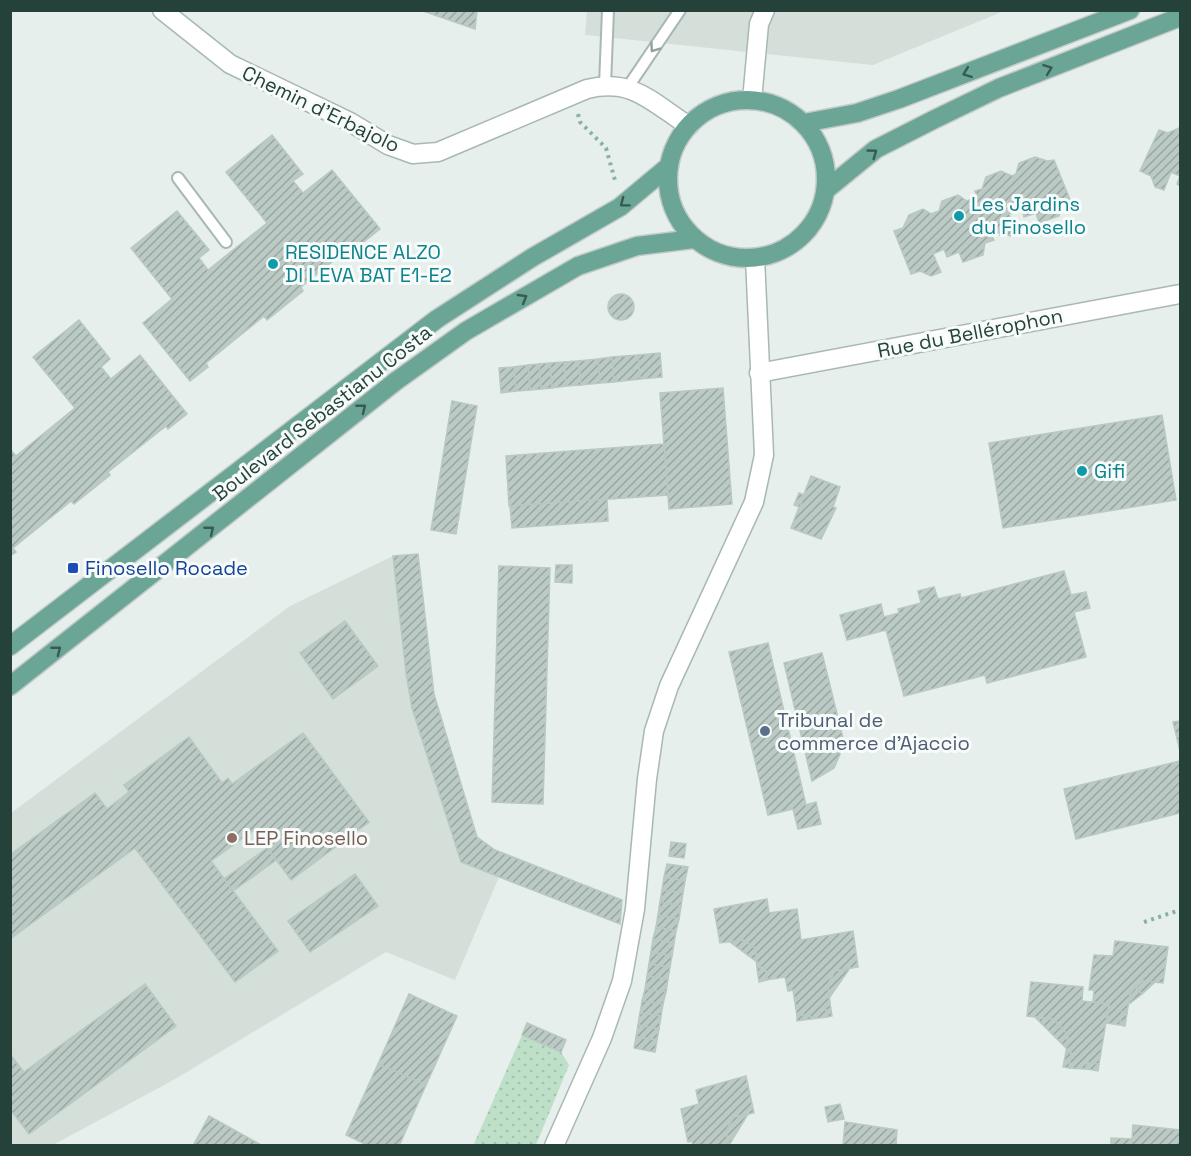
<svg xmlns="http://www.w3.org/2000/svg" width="1191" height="1156" viewBox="0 0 1191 1156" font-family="'Space Grotesk',sans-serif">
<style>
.built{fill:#d4dfda}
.park{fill:url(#park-dots)}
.building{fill:url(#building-hatch);stroke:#b8c9c2;stroke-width:1.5}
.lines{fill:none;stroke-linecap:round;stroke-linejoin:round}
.service-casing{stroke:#a8b8b2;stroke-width:14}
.minor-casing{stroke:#a8b8b2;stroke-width:21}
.tertiary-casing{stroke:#a8b8b2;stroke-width:21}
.primary-casing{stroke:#c2cac8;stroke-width:21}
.path{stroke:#86b3a5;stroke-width:4;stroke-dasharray:3 4.5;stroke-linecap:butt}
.service{stroke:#fff;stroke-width:10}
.minor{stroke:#fff;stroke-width:18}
.tertiary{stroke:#fff;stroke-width:18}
.primary{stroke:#6aa596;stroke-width:18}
.oneway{stroke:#92a09c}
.oneway2{stroke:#365b51}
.culture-dot{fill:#0f9aa8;stroke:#f7fbf9;stroke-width:2}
.transit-dot{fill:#1a4fb4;stroke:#f7fbf9;stroke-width:2}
.service-dot{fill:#5c6f8a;stroke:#f7fbf9;stroke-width:2}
.education-dot{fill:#8d6e63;stroke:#f7fbf9;stroke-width:2}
.labels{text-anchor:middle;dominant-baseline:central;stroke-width:6;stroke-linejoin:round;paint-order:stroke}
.street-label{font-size:20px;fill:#24423a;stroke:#f7fbf9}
.culture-label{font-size:20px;fill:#0d838f;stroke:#f7fbf9;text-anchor:start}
.transit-label{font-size:20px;fill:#164399;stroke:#f7fbf9;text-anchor:start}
.service-label{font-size:20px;fill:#4e5e75;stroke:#f7fbf9;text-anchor:start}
.education-label{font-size:20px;fill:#785e54;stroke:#f7fbf9;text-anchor:start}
</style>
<defs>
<pattern id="park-dots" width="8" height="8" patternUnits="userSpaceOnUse" patternTransform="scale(1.5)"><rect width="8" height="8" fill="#bfe0c8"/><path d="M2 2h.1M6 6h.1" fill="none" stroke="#a4c1ad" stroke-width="1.8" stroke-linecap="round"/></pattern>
<pattern id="building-hatch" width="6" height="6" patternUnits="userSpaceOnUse" patternTransform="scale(1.5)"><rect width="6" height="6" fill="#bbcac4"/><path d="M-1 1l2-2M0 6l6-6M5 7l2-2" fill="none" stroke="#98a6a0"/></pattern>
</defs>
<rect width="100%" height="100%" fill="#e6efeb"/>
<g class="built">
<polygon points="587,11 1004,11 873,65 585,35"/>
<polygon points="393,556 412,708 461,862 499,877 455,980 386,952 177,1078 53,1145 11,1146 11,813 290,606"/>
</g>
<polygon class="park" points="522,1035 561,1052 569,1065 536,1145 473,1146"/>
<g class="building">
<polygon points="420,10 477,10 475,29"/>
<polygon points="1179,128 1180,128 1180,186 1177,184 1180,176 1171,172 1164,190 1155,187 1151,176 1140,171 1159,130 1168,133"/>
<polygon points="272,135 303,174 293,181 303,193 332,170 380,229 361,244 359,240 301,287 303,291 267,320 264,316 206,363 208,367 190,381 143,323 172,299 131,248 177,211 209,250 199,258 208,270 267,223 226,172"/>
<polygon points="1035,157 1047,161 1054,160 1071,202 1063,205 1059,216 1039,223 1036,213 1024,217 1022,209 1009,214 1017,233 1010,236 1004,233 1000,235 999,232 991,235 994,240 985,243 983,255 963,262 959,252 947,257 944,249 933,254 941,272 931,276 920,271 911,274 894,231 903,228 909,215 923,209 931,214 939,211 942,201 958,195 967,201 977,196 975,191 982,189 986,177 1001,171 1012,176 1016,174 1019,163"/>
<circle cx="621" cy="307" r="13"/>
<polygon points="79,320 110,359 101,367 111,379 140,355 187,414 168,429 166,426 108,472 110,475 74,504 71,501 13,548 16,552 10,556 10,449 16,456 75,408 33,357"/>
<polygon points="660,353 662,377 640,379 638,355"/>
<polygon points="638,355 640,379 614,382 612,357"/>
<polygon points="612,357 614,382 600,383 598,359"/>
<polygon points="598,359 600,383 581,385 578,361"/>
<polygon points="578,361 581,385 566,386 564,362"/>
<polygon points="564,362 566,386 552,388 550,363"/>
<polygon points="550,363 552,388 541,389 539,364"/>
<polygon points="539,364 541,389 530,390 528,365"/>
<polygon points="528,365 530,390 516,391 514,367"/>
<polygon points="514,367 516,391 501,393 499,368"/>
<polygon points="723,388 732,504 669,509 660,393"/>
<polygon points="452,401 477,406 456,534 431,530"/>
<polygon points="1162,415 1176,500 1003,528 989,443"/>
<polygon points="664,444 668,495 509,506 506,456"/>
<polygon points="811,476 840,487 833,507 836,508 821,539 791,528"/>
<polygon points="799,493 804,495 800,507 794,505"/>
<polygon points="607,499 608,521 512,528 510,506"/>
<polygon points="418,554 434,694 477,837 495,850 622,900 620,924 461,862 412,708 406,673 393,556"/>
<polygon points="556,565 572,565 572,583 555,582"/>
<polygon points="499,566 550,568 543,804 492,802"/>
<polygon points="1064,571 1071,595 1086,592 1090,608 1074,612 1086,657 987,683 985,675 904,696 886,630 847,640 840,615 881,604 884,617 899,613 898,609 921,603 918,591 934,587 938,599 960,594 961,598"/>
<polygon points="345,621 378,666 333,699 300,653"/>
<polygon points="768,643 806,805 816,802 821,824 798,829 793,809 768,815 729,652"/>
<polygon points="822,653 843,738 840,754 834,768 812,781 784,663"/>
<polygon points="1180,721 1180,751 1173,722"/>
<polygon points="303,733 369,822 291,880 254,830 211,861 278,951 235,982 135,848 10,939 10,855 95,793 107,809 129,792 124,785 189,737 222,783 228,778 232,784"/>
<polygon points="1180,761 1180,813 1076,839 1064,789"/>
<polygon points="671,842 686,844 684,858 669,856"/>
<polygon points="267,848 276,860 233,891 224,879"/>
<polygon points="667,864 688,867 685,881 664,877"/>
<polygon points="355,874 378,906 310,952 288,921"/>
<polygon points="664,877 685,881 683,893 662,890"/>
<polygon points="662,890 683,893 681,906 660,902"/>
<polygon points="767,899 769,913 797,909 801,940 853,931 858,967 835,971 828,984 830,1003 825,1004 827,1017 811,1019 809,1014 797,1016 793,990 788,991 785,977 767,980 765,967 757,968 755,948 743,940 720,943 714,909"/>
<polygon points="660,902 681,906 679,919 658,915"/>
<polygon points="658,915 679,919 676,931 656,927"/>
<polygon points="656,927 676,931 674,943 653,939"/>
<polygon points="653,939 674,943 672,956 651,952"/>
<polygon points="743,940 755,948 757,962 730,942"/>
<polygon points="1115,941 1168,947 1163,983 1143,981 1136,987 1130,993 1127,1013 1122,1012 1120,1025 1107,1023 1109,1004 1093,1002 1094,990 1089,990 1094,955 1113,956"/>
<polygon points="651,952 672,956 670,967 649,964"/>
<polygon points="649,964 670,967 668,979 647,976"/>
<polygon points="765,967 767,980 759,982 757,968"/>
<polygon points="850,968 829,998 828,984 835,971"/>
<polygon points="647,976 668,979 666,992 645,989"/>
<polygon points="1143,981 1155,982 1142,994 1136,987"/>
<polygon points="1031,982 1083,987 1082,1001 1109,1004 1099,1064 1087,1063 1086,1069 1069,1068 1071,1053 1066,1052 1068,1035 1053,1019 1027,1016"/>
<polygon points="145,984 176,1026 29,1134 13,1113 10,1114 10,1076 13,1080"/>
<polygon points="1136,987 1142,994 1129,1004 1130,993"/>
<polygon points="645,989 666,992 663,1004 642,1001"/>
<polygon points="409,994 457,1016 426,1085 378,1064"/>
<polygon points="642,1001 663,1004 661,1016 640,1013"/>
<polygon points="830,1003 832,1016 827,1017 825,1004"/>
<polygon points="1122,1012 1127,1013 1125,1026 1120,1025"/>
<polygon points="640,1013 661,1016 659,1029 638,1025"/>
<polygon points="809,1014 811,1019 797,1021 797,1016"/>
<polygon points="1036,1018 1053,1019 1060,1026 1052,1034"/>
<polygon points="527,1023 566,1040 561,1052 522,1035"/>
<polygon points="638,1025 659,1029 657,1040 636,1037"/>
<polygon points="1060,1026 1068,1035 1066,1048 1052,1034"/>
<polygon points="636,1037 657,1040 655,1052 634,1048"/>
<polygon points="1066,1052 1071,1053 1069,1068 1063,1067"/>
<polygon points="10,1054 24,1072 13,1080 10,1076"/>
<polygon points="1087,1063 1099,1064 1098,1071 1086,1069"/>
<polygon points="378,1064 426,1085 399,1146 369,1146 346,1135"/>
<polygon points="746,1076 754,1113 734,1117 726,1131 729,1146 693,1146 692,1141 688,1142 681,1109 699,1104 696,1090"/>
<polygon points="840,1104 844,1119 828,1122 825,1107"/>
<polygon points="748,1114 729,1145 726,1131 734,1117"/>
<polygon points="209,1116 263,1146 193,1146"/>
<polygon points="845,1122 897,1130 896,1144 903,1146 843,1146"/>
<polygon points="1133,1125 1180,1130 1180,1146 1111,1146 1111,1138 1132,1139"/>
</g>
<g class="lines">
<defs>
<g id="service">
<polyline points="605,85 608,10"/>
<polyline points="628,87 680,10"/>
<polyline points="178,178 226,242"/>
</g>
<g id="minor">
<path d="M162,10L230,64L350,122L388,145L413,154L438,152L587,89C633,78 651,102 689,126"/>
<polyline points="752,100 759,24 765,10"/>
<polyline points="759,373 1180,294"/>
</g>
<polyline id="tertiary" points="554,1146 602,1038 622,981 635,909 647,779 654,731 669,686 754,502 764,455 755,258"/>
<g id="primary">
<circle cx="747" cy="179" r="79"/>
<polyline points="804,123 857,113 899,99 1130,10"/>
<polyline points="827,189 876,149 935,119 999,88 1180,17"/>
<polyline points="10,646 437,319 533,257 620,207 669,166"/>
<polyline points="10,686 396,381 466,331 578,266 637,246 694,239"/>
</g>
</defs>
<use href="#service" class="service-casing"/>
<use href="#minor" class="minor-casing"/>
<use href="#tertiary" class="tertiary-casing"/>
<use href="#primary" class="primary-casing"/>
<g class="path">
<polyline points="578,114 580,122 606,148 616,184"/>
<polyline points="1144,922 1180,910"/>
</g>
<use href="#service" class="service"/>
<use href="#minor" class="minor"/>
<use href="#tertiary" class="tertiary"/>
<use href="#primary" class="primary"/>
</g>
<defs><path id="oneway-chevron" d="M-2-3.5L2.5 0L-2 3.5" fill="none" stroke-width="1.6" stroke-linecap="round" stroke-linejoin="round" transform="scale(1.5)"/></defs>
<use class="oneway" href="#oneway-chevron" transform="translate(654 48) rotate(125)"/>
<g class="oneway2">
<use href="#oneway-chevron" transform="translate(1048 69) rotate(-21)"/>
<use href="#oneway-chevron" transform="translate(967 73) rotate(159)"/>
<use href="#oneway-chevron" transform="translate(873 153) rotate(-36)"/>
<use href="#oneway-chevron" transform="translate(624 203) rotate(143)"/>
<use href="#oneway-chevron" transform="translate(523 298) rotate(-30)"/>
<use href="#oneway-chevron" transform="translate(362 408) rotate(-39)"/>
<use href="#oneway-chevron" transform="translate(210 530) rotate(-39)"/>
<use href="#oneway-chevron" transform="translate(57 650) rotate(-38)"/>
</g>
<g class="culture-dot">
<circle cx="959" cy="216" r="6"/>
<circle cx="273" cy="264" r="6"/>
<circle cx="1082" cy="471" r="6"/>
</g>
<rect class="transit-dot" x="67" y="562" width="12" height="12" rx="3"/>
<circle class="service-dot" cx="765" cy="731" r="6"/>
<circle class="education-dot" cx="232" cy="838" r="6"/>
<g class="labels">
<g class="street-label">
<text transform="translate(321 109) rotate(26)">Chemin d'Erbajolo</text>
<text transform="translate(970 333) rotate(-11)">Rue du Bellérophon</text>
<text transform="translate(322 413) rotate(-38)">Boulevard Sebastianu Costa</text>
</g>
<g class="culture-label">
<text x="971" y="204">Les Jardins<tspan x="971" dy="23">du Finosello</tspan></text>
<text x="285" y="252">RESIDENCE ALZO<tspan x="285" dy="23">DI LEVA BAT E1-E2</tspan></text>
<text x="1094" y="471">Gifi</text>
</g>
<g class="transit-label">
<text x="85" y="568">Finosello Rocade</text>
</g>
<g class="service-label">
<text x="777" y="720">Tribunal de<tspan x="777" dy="23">commerce d'Ajaccio</tspan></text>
</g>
<g class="education-label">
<text x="244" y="838">LEP Finosello</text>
</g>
</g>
<rect width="1191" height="1156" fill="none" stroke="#24423a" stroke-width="24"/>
</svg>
